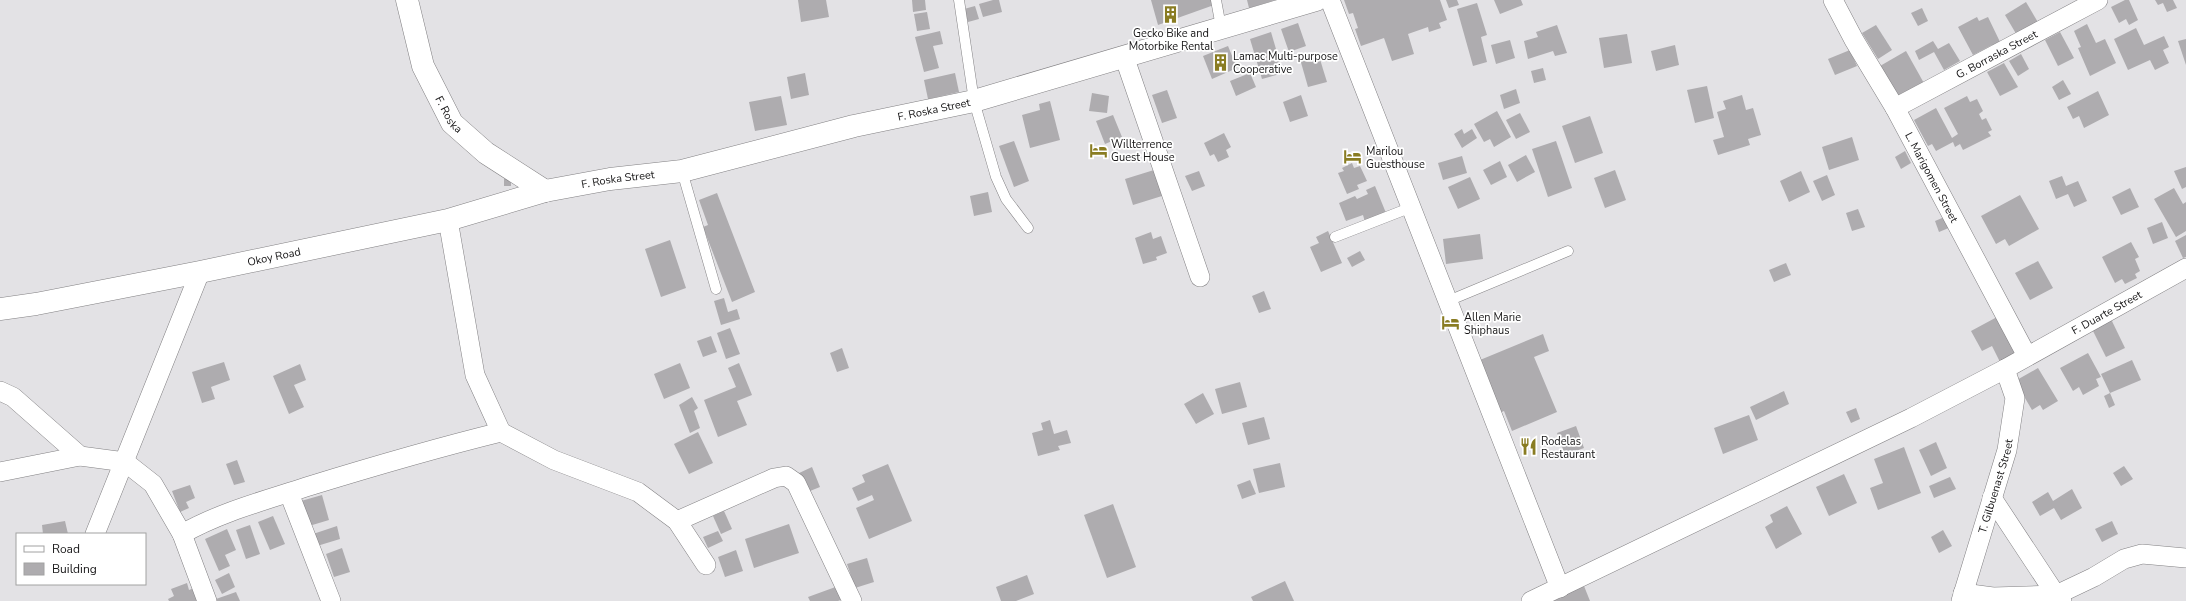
<svg xmlns="http://www.w3.org/2000/svg" width="2186" height="601" viewBox="0 0 2186 601" font-family="'Nunito Sans',sans-serif">
<style>
.building{fill:#aeacaf}
.lines{fill:none;stroke-linecap:round;stroke-linejoin:round}
.service-casing{stroke:#828083;stroke-width:11}
.minor-casing{stroke:#828083;stroke-width:20}
.secondary-casing{stroke:#828083;stroke-width:23}
.service{stroke:#fff;stroke-width:10}
.minor{stroke:#fff;stroke-width:19}
.secondary{stroke:#fff;stroke-width:22}
.labels{text-anchor:middle;dominant-baseline:central;stroke-width:3.5;stroke-linejoin:round;paint-order:stroke}
.poi-label{font-size:11px;fill:#171617;stroke:#fff;text-anchor:start}
.street-label{font-size:11px;fill:#171617;stroke:#fff}
</style>
<rect width="100%" height="100%" fill="#e3e2e5"/>
<g class="building">
<polygon points="798,0 826,0 829,17 801,22"/>
<polygon points="912,0 925,0 926,10 913,12"/>
<polygon points="993,0 999,0 1002,12 983,17 979,4"/>
<polygon points="1151,0 1213,0 1214,5 1158,25"/>
<polygon points="1247,0 1275,0 1249,8"/>
<polygon points="1344,0 1440,0 1447,20 1439,23 1441,28 1429,32 1428,27 1408,34 1414,54 1392,61 1384,38 1361,46 1355,29 1358,28 1353,13 1349,14"/>
<polygon points="1446,0 1457,0 1459,5 1449,8"/>
<polygon points="1494,0 1521,0 1523,5 1500,14"/>
<polygon points="2125,0 2129,0 2138,20 2129,25 2126,19 2119,23 2111,7"/>
<polygon points="2155,0 2173,0 2177,8 2167,12 2163,3 2158,5"/>
<polygon points="2026,2 2039,24 2018,37 2005,15"/>
<polygon points="1477,3 1487,35 1481,37 1487,62 1473,66 1457,9"/>
<polygon points="975,6 979,19 968,22 964,9"/>
<polygon points="1922,8 1928,21 1918,26 1911,13"/>
<polygon points="927,12 930,29 917,31 914,14"/>
<polygon points="1977,17 1979,21 1988,17 2001,44 1993,48 1992,45 1973,55 1958,27"/>
<polygon points="1298,23 1306,46 1289,52 1281,29"/>
<polygon points="2087,24 2096,43 2105,39 2116,63 2090,76 2078,48 2081,47 2074,31"/>
<polygon points="1557,25 1567,53 1555,56 1553,51 1528,59 1524,41 1538,37 1536,32"/>
<polygon points="1876,25 1892,50 1878,59 1862,33"/>
<polygon points="2136,28 2144,45 2164,36 2169,47 2163,50 2169,63 2155,70 2150,60 2128,70 2114,39"/>
<polygon points="940,31 943,44 933,46 939,68 924,72 915,37"/>
<polygon points="1271,32 1283,73 1262,79 1250,39"/>
<polygon points="2060,32 2074,58 2058,66 2045,40"/>
<polygon points="1627,34 1632,63 1604,68 1599,38"/>
<polygon points="2186,39 2186,65 2178,41"/>
<polygon points="1510,40 1515,58 1496,64 1491,45"/>
<polygon points="1933,41 1938,49 1949,43 1960,61 1944,70 1934,52 1919,60 1915,51"/>
<polygon points="1675,45 1679,65 1656,71 1651,51"/>
<polygon points="1228,46 1237,68 1212,79 1203,56"/>
<polygon points="1850,50 1857,66 1835,75 1828,59"/>
<polygon points="1906,51 1925,85 1899,100 1880,66"/>
<polygon points="1318,53 1327,82 1308,87 1300,59"/>
<polygon points="2021,54 2029,69 2018,76 2009,61"/>
<polygon points="2004,63 2018,87 2000,96 1987,72"/>
<polygon points="1543,68 1546,80 1534,83 1531,71"/>
<polygon points="805,73 809,95 791,99 787,77"/>
<polygon points="955,73 959,92 928,99 924,80"/>
<polygon points="1250,73 1256,87 1236,96 1230,81"/>
<polygon points="2063,80 2071,94 2059,100 2052,87"/>
<polygon points="1707,86 1714,118 1695,123 1687,90"/>
<polygon points="1516,89 1520,103 1504,109 1500,95"/>
<polygon points="1167,90 1177,118 1162,123 1152,95"/>
<polygon points="2098,91 2109,115 2084,128 2079,116 2073,119 2067,107"/>
<polygon points="1092,93 1109,96 1107,113 1089,111"/>
<polygon points="1301,95 1308,116 1290,122 1283,102"/>
<polygon points="1742,95 1746,110 1753,108 1761,135 1748,139 1750,145 1718,155 1713,140 1724,137 1717,112 1726,109 1723,101"/>
<polygon points="781,96 787,125 755,131 749,102"/>
<polygon points="1967,96 1970,102 1977,99 1983,111 1979,114 1982,120 1986,118 1992,130 1988,132 1991,136 1963,150 1960,144 1955,147 1953,142 1936,151 1932,144 1928,146 1914,120 1936,108 1952,138 1958,134 1944,108"/>
<polygon points="1050,101 1060,140 1030,148 1022,115 1040,110 1039,104"/>
<polygon points="1497,111 1511,137 1494,147 1490,139 1484,142 1474,124"/>
<polygon points="1520,113 1530,132 1516,139 1506,120"/>
<polygon points="1113,115 1122,137 1105,144 1096,121"/>
<polygon points="1590,116 1603,153 1575,163 1562,126"/>
<polygon points="1462,129 1464,134 1472,129 1477,138 1462,148 1454,134"/>
<polygon points="1224,133 1231,147 1226,150 1229,157 1218,162 1214,154 1210,156 1204,143"/>
<polygon points="1852,137 1859,160 1829,170 1822,147"/>
<polygon points="1014,141 1029,181 1014,187 999,146"/>
<polygon points="1556,141 1572,188 1548,197 1532,149"/>
<polygon points="1905,151 1911,163 1901,169 1895,157"/>
<polygon points="1526,155 1535,172 1517,182 1508,165"/>
<polygon points="1462,156 1467,173 1443,180 1438,163"/>
<polygon points="1500,161 1507,177 1491,185 1483,170"/>
<polygon points="1352,163 1354,168 1360,166 1367,181 1357,185 1359,189 1347,194 1338,173 1344,171 1342,168"/>
<polygon points="2186,167 2186,187 2182,189 2174,171"/>
<polygon points="1154,170 1162,196 1133,205 1125,179"/>
<polygon points="1615,170 1626,200 1605,208 1594,178"/>
<polygon points="1199,171 1205,186 1192,191 1185,176"/>
<polygon points="1801,171 1810,192 1789,202 1780,181"/>
<polygon points="1827,175 1835,195 1822,201 1813,181"/>
<polygon points="2062,176 2066,186 2078,181 2087,201 2074,207 2068,194 2056,199 2049,181"/>
<polygon points="1470,177 1480,199 1458,209 1448,187"/>
<rect x="504" y="179" width="7" height="7"/>
<polygon points="1375,186 1386,213 1365,222 1363,215 1346,221 1339,203 1355,196 1357,199 1368,194 1366,190"/>
<polygon points="2130,188 2139,207 2121,215 2112,197"/>
<polygon points="2174,188 2183,204 2186,202 2186,231 2176,237 2154,199"/>
<polygon points="988,192 992,212 974,216 970,196"/>
<polygon points="717,193 755,292 732,302 703,227 708,225 699,200"/>
<polygon points="2020,195 2039,229 2009,246 2005,239 1996,244 1981,216"/>
<polygon points="1858,209 1865,227 1852,231 1846,213"/>
<polygon points="1947,216 1951,227 1939,232 1935,221"/>
<polygon points="2162,222 2168,238 2153,244 2147,228"/>
<polygon points="1328,231 1342,263 1321,272 1310,247 1319,243 1316,237"/>
<polygon points="1151,232 1153,239 1161,236 1167,253 1156,257 1157,260 1143,264 1135,238"/>
<polygon points="1480,234 1483,259 1446,264 1443,239"/>
<polygon points="2186,235 2186,257 2183,258 2175,241"/>
<polygon points="670,240 686,288 661,297 645,249"/>
<polygon points="2131,242 2139,257 2135,259 2140,271 2135,274 2137,278 2125,284 2122,279 2115,283 2102,257"/>
<polygon points="1360,251 1365,260 1352,267 1347,258"/>
<polygon points="2038,261 2053,288 2030,300 2015,273"/>
<polygon points="1786,263 1791,275 1774,282 1769,270"/>
<polygon points="1264,291 1271,309 1259,313 1252,296"/>
<polygon points="724,298 728,312 737,309 740,319 721,325 714,301"/>
<polygon points="1997,317 2017,354 2000,362 1992,346 1982,351 1971,331"/>
<polygon points="2110,317 2125,348 2106,357 2091,327"/>
<polygon points="730,328 740,354 726,359 717,333"/>
<polygon points="1543,334 1549,351 1534,357 1557,412 1512,431 1504,411 1497,414 1480,360"/>
<polygon points="711,336 717,352 703,357 697,341"/>
<polygon points="842,348 849,368 837,372 830,353"/>
<polygon points="2088,353 2101,377 2096,379 2099,386 2083,395 2079,387 2073,391 2060,368"/>
<polygon points="2132,360 2141,380 2110,393 2101,374"/>
<polygon points="224,362 230,380 211,387 215,399 202,403 192,372"/>
<polygon points="680,363 690,388 664,399 654,374"/>
<polygon points="739,363 752,395 737,401 747,425 718,437 704,400 736,387 728,368"/>
<polygon points="300,364 306,380 294,385 304,407 289,414 273,376"/>
<polygon points="2038,368 2058,401 2043,410 2040,405 2032,410 2015,381"/>
<polygon points="1240,382 1247,407 1222,414 1215,389"/>
<polygon points="1784,391 1789,404 1756,420 1750,407"/>
<polygon points="1203,393 1214,414 1196,424 1184,404"/>
<polygon points="2110,393 2115,405 2109,408 2104,396"/>
<polygon points="692,397 698,408 694,411 700,428 690,433 679,405"/>
<polygon points="1856,408 1860,419 1851,423 1846,412"/>
<polygon points="1749,415 1758,440 1723,454 1714,428"/>
<polygon points="1264,417 1270,439 1248,445 1242,423"/>
<polygon points="1050,420 1054,434 1067,430 1071,443 1058,446 1060,450 1038,456 1032,433 1043,430 1041,423"/>
<polygon points="1576,426 1584,448 1565,455 1557,433"/>
<polygon points="698,432 713,463 689,474 674,444"/>
<polygon points="1936,442 1947,468 1931,476 1919,450"/>
<polygon points="1904,447 1921,493 1878,510 1870,488 1883,483 1874,459"/>
<polygon points="237,460 245,482 234,485 226,464"/>
<polygon points="1280,463 1285,487 1259,493 1253,469"/>
<polygon points="888,464 912,521 869,539 856,508 874,500 872,495 858,501 852,488 865,482 862,475"/>
<polygon points="2124,466 2133,479 2121,486 2113,473"/>
<polygon points="812,467 820,487 805,493 797,474"/>
<polygon points="1844,474 1857,503 1829,516 1816,487"/>
<polygon points="1950,477 1956,489 1934,498 1929,486"/>
<polygon points="1250,480 1256,494 1242,499 1237,485"/>
<polygon points="190,485 195,498 186,502 189,508 180,512 172,491"/>
<polygon points="2072,489 2082,508 2061,520 2054,508 2040,516 2032,502 2048,492 2053,501"/>
<polygon points="322,495 329,520 309,526 301,501"/>
<polygon points="1113,504 1136,567 1107,578 1084,515"/>
<polygon points="1787,506 1802,534 1776,549 1765,527 1773,522 1770,515"/>
<polygon points="724,511 732,529 721,534 713,516"/>
<polygon points="273,516 285,544 270,550 258,522"/>
<polygon points="65,521 68,534 43,534 42,525"/>
<polygon points="2112,521 2118,534 2102,542 2095,529"/>
<polygon points="789,524 799,553 754,568 745,539"/>
<polygon points="250,525 260,554 246,559 236,530"/>
<polygon points="337,526 340,539 317,546 313,534"/>
<polygon points="227,529 236,550 225,555 230,566 219,571 205,539"/>
<polygon points="1943,530 1952,546 1939,553 1931,537"/>
<polygon points="718,531 723,541 708,548 703,537"/>
<polygon points="342,548 350,572 334,577 326,554"/>
<polygon points="736,550 743,571 725,577 718,557"/>
<polygon points="867,558 874,582 855,588 847,564"/>
<polygon points="229,573 235,587 222,594 215,580"/>
<polygon points="1027,575 1034,594 1016,601 1001,601 996,587"/>
<polygon points="1285,581 1294,601 1253,601 1251,597"/>
<polygon points="187,583 189,590 194,588 199,601 169,601 168,599 174,596 171,589"/>
<polygon points="841,585 846,598 838,601 810,601 808,597"/>
<polygon points="1584,586 1590,601 1549,601"/>
<polygon points="236,592 240,601 217,601 216,599"/>
</g>
<g class="lines">
<defs>
<g id="service">
<polyline points="959,0 974,101 996,177 1006,199 1028,228"/>
<polyline points="1216,0 1221,27"/>
<polyline points="682,171 716,289"/>
<polyline points="1335,237 1412,207"/>
<polyline points="1448,301 1568,251"/>
</g>
<g id="minor">
<polyline points="1330,0 1560,588"/>
<path id="s1" d="M1833,0L1854,40L1895,108L2027,356"/>
<polyline points="1124,56 1200,277"/>
<path id="s2" d="M1895,108L2098,0"/>
<polyline points="448,220 475,375 501,432 554,460 638,492 677,521 706,565"/>
<polyline points="0,391 13,397 80,456 125,462 153,484 182,534 207,601"/>
<polyline points="0,472 80,456"/>
<polyline points="289,493 331,601"/>
<polyline points="1992,498 2056,595 2062,601"/>
<polyline points="677,521 774,478 786,476 796,483 852,601"/>
<polyline points="95,534 200,272"/>
<path d="M182,534C221,512 263,501 306,487C371,467 436,448 501,432"/>
<polyline points="1963,593 1993,597 2056,595 2094,577 2124,559 2142,554 2186,558"/>
<path id="s3" d="M1531,601L1911,418L2005,369L2186,268"/>
<path id="s4" d="M1961,601L2007,450L2015,398L2005,369"/>
</g>
<g id="secondary">
<path id="s5" d="M407,0L423,66L452,123L486,153L545,191"/>
<path id="s6" d="M0,309L36,304L200,272L448,220L545,191L610,179L682,171L854,126L974,101L1316,0"/>
</g>
</defs>
<use href="#service" class="service-casing"/>
<use href="#minor" class="minor-casing"/>
<use href="#secondary" class="secondary-casing"/>
<use href="#service" class="service"/>
<use href="#minor" class="minor"/>
<use href="#secondary" class="secondary"/>
</g>
<defs>
<symbol id="building-bare" viewBox="-9 -9 18 18"><path d="M-4-6H4V6H1V3H-1V6H-4ZM-2.5-4.3h1.7v1.8h-1.7ZM.8-4.3h1.7v1.8H.8ZM-2.5-1h1.7V.8h-1.7ZM.8-1h1.7V.8H.8Z" fill="#897c22" stroke="#fff" stroke-width="2.5" paint-order="stroke"/></symbol>
<symbol id="hotel-bare" viewBox="-9 -9 18 18"><path d="M-6-4.5h1.5V1H6V5H4.5V3h-9V5H-6ZM-4 0a1.8 1.8 0 1 1 3.6 0ZM.5 0V-2.5h3Q6-2.5 6 0Z" fill="#897c22" stroke="#fff" stroke-width="2.5" paint-order="stroke"/></symbol>
<symbol id="restaurant-bare" viewBox="-9 -9 18 18"><path d="M-5-6h1v4h1v-4h1v4h1v-4h1v5L-1.5 .5V6h-2V.5L-5-1ZM5-6V6H3V1.5H1.5Q1.5-4 5-6Z" fill="#897c22" stroke="#fff" stroke-width="2.5" paint-order="stroke"/></symbol>
</defs>
<g fill-rule="evenodd">
<use href="#building-bare" x="1158" y="2" width="25" height="25"/>
<use href="#building-bare" x="1208" y="50" width="25" height="25"/>
<use href="#hotel-bare" x="1086" y="138" width="25" height="25"/>
<use href="#hotel-bare" x="1340" y="144" width="25" height="25"/>
<use href="#hotel-bare" x="1438" y="310" width="25" height="25"/>
<use href="#restaurant-bare" x="1516" y="434" width="25" height="25"/>
</g>
<g class="labels">
<g class="poi-label">
<text x="1171" y="33" text-anchor="middle">Gecko Bike and<tspan x="1171" dy="13">Motorbike Rental</tspan></text>
<text x="1233" y="56">Lamac Multi-purpose<tspan x="1233" dy="13">Cooperative</tspan></text>
<text x="1111" y="144">Willterrence<tspan x="1111" dy="13">Guest House</tspan></text>
<text x="1366" y="151">Marilou<tspan x="1366" dy="13">Guesthouse</tspan></text>
<text x="1464" y="317">Allen Marie<tspan x="1464" dy="13">Shiphaus</tspan></text>
<text x="1541" y="441">Rodelas<tspan x="1541" dy="13">Restaurant</tspan></text>
</g>
<g class="street-label">
<text stroke="none"><textPath href="#s2" startOffset="115">G. Borraska Street</textPath></text>
<text stroke="none"><textPath href="#s6" startOffset="956">F. Roska Street</textPath></text>
<text stroke="none"><textPath href="#s5" startOffset="123">F. Roska</textPath></text>
<text stroke="none"><textPath href="#s1" startOffset="203">L. Marigomen Street</textPath></text>
<text stroke="none"><textPath href="#s6" startOffset="632">F. Roska Street</textPath></text>
<text stroke="none"><textPath href="#s6" startOffset="279">Okoy Road</textPath></text>
<text stroke="none"><textPath href="#s3" startOffset="644">F. Duarte Street</textPath></text>
<text stroke="none"><textPath href="#s4" startOffset="120">T. Gilbuenast Street</textPath></text>
</g>
</g>
<rect x="16" y="533" width="130" height="52" fill="#ffffff" stroke="#a2a2a2"/>
<rect x="24" y="546" width="20" height="6" fill="#ffffff" stroke="#a2a2a2"/>
<text x="52" y="553" font-size="12" fill="#171617">Road</text>
<rect x="24" y="563" width="20" height="12" fill="#aeacaf" stroke="#a2a2a2"/>
<text x="52" y="573" font-size="12" fill="#171617">Building</text>
</svg>
